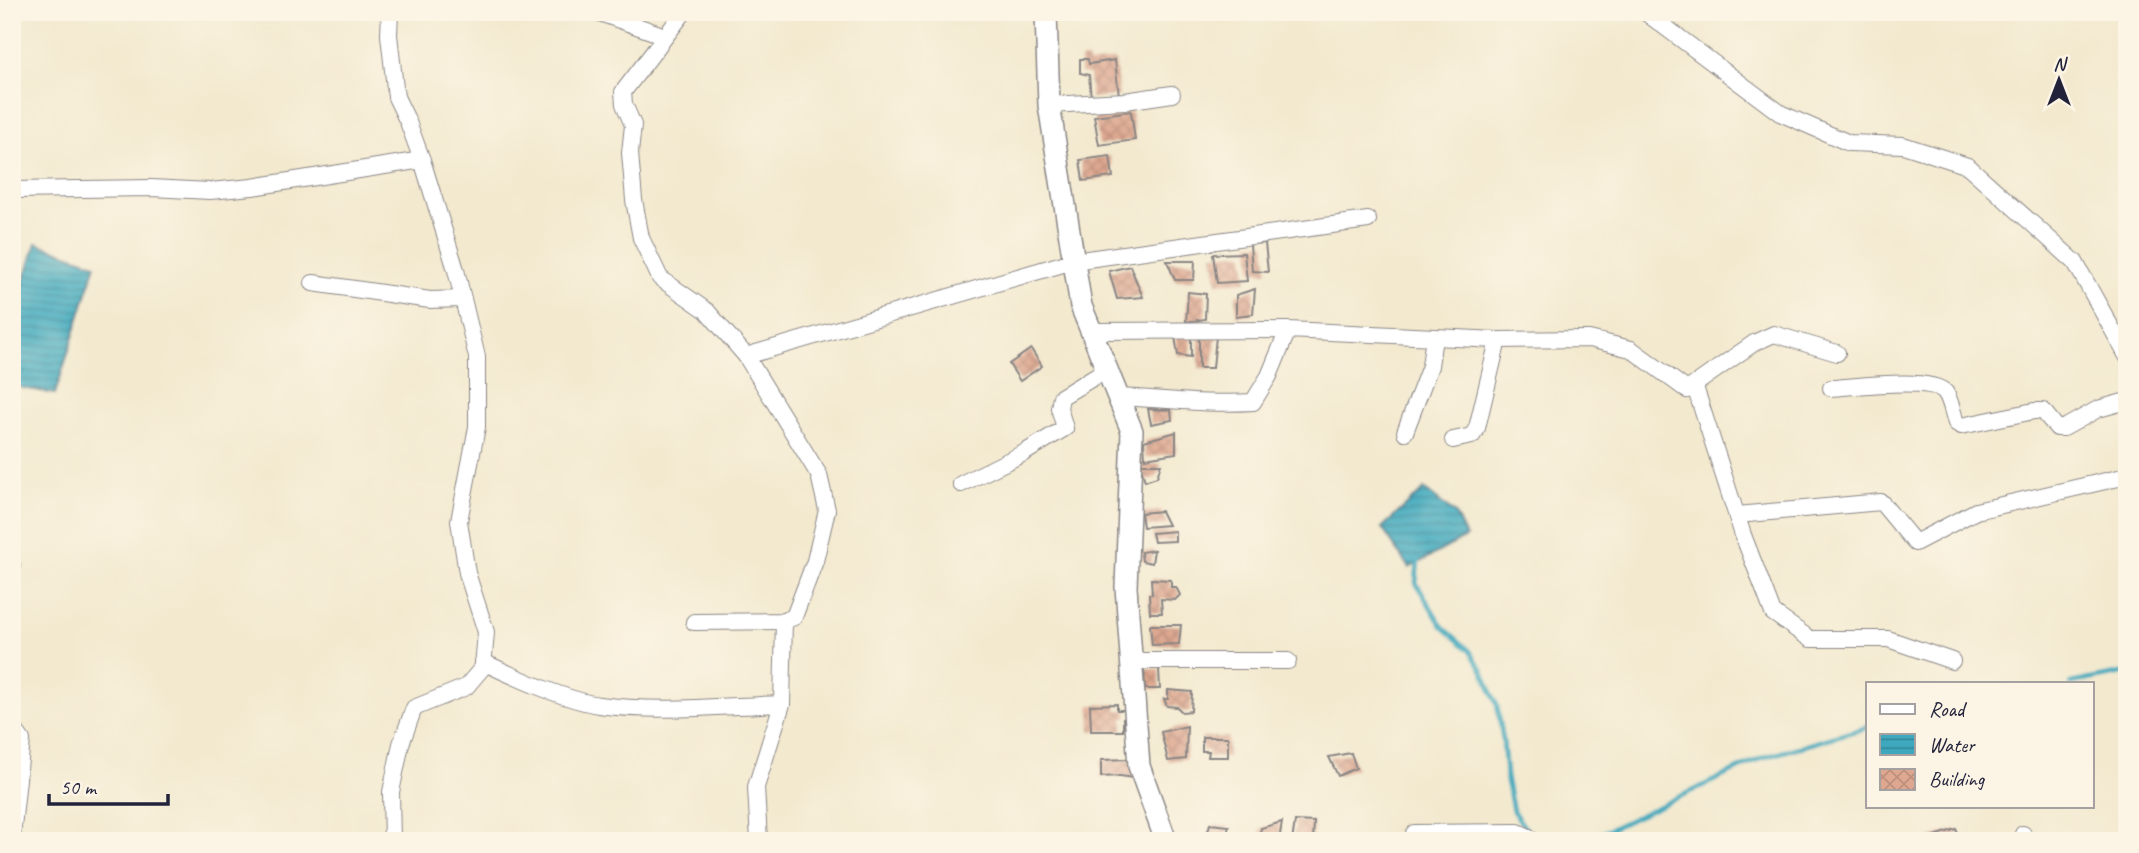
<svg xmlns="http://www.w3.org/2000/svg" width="2139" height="853" viewBox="0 0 2139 853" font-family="Caveat,sans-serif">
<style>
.water{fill:url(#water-rules);stroke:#30667c;stroke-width:2}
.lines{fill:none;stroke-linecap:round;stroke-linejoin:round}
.stream{stroke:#3ea9be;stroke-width:4.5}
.building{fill:url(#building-cross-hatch)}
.street-casing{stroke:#8a8685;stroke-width:18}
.secondary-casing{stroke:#8a8685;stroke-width:24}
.street{stroke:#fff;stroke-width:16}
.secondary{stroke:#fff;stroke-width:21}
</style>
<defs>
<pattern id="water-rules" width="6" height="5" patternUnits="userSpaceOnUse" patternTransform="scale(1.75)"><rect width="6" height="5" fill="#3ea9be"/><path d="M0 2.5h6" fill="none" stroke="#34899c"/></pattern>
<pattern id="building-cross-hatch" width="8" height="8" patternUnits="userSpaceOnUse" patternTransform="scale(1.75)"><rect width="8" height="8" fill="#dea890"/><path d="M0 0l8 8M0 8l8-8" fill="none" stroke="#be907d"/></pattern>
</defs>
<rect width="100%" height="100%" fill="#fcf5e5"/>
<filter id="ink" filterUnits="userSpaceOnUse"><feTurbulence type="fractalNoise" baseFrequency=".0143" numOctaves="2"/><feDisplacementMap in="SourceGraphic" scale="14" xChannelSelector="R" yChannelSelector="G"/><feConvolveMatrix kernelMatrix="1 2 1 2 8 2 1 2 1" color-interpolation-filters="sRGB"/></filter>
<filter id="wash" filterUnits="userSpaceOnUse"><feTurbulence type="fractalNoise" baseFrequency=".00686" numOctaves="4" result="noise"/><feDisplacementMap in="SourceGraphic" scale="28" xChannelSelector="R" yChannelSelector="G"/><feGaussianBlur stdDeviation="1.57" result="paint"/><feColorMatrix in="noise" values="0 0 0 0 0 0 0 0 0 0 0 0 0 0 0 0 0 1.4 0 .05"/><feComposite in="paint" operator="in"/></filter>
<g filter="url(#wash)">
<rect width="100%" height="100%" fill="#f3e9cf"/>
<g class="water">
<polygon points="36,243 96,264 55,394 12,386 12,319"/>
<polygon points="1424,489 1455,514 1466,537 1409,568 1382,528"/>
</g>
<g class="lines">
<g class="stream">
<polyline points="1418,559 1416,583 1442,626 1470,651 1483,671 1497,705 1503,740 1506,776 1513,811 1526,829"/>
<polyline points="2071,683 2127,672"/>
<polyline points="1532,834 1587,840 1762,758 1868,727"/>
</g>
</g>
<g id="blocks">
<g class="building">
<polygon points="1080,59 1088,59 1089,64 1115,60 1119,96 1091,98 1089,75 1080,73"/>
<polygon points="1131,111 1135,140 1099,145 1094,116"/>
<polygon points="1110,156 1113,177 1083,181 1080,160"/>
<polygon points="1265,243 1268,272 1252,271 1250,244"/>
<polygon points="1244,253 1247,281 1217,283 1213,254"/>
<polygon points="1167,261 1195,261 1194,280 1175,280"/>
<polygon points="1130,266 1143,297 1117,299 1109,271"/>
<polygon points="1255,289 1253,314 1236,316 1236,295"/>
<polygon points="1188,292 1206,294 1205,319 1186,322"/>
<polygon points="1199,334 1216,336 1213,368 1199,368"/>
<polygon points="1191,336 1191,357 1178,355 1175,337"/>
<polygon points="1031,349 1042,366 1020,381 1009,364"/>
<polygon points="1148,409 1171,410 1172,420 1151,424"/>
<polygon points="1176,432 1176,453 1145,458 1144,441"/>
<polygon points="1140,464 1161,464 1157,477 1145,481"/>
<polygon points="1161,511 1168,525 1143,527 1141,513"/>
<polygon points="1175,531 1175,541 1154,542 1152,533"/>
<polygon points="1154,550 1152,563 1142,561 1141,552"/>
<polygon points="1151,579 1171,580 1171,587 1176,587 1180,595 1175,600 1161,599 1162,613 1150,613 1149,594 1152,594"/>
<polygon points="1150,625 1181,625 1179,644 1152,645"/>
<polygon points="1144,669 1159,669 1160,689 1145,689"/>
<polygon points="1168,690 1192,692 1191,711 1182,712 1177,707 1167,706 1164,699 1168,699"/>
<polygon points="1117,704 1117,710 1127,710 1127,718 1123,718 1123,731 1091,731 1090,705"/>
<polygon points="1187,726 1186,759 1168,761 1161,732"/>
<polygon points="1202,737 1228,737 1228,757 1208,757 1209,751 1202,751"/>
<polygon points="1351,753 1356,768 1338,776 1329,757"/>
<polygon points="1132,759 1133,778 1120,776 1101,777 1101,760"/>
<polygon points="1295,821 1314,822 1313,841 1292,841"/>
<polygon points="1282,822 1279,841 1258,841 1261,828"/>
<polygon points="1210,824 1229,826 1225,841 1206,838"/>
<polygon points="1956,829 1961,841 1930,841 1929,838"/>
</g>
</g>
</g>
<g filter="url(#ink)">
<use href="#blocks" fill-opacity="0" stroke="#8a8685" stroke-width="2"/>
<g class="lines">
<defs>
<g id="street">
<polyline points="390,12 389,35 396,97 408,122 422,160 456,270 477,357 477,427 459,521 467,573 486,632 483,667 466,687 414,708 401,744 391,792 392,841"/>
<polyline points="597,12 665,36"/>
<polyline points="684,12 623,92 624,104 633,125 630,153 634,200 641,238 660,278 707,311 746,356 819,475 827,510 815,561 794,617 784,621 694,622"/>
<polyline points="1645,12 1780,113 1849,143 1903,145 1968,166 2075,262 2127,356"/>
<polyline points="1049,105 1125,101 1172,94"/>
<polyline points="12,190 151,188 210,191 252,187 422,160"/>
<polyline points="313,283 430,300 463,299"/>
<polyline points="1092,331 1288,330"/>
<polyline points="746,356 1073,261 1368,220"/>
<polyline points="1695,387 1743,535 1773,613 1810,639 1888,639 1952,661"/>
<path d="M1831,388C1853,387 1931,376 1945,392C1951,400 1953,414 1956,423L1961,426L2034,411H2043L2057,428H2064L2098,409L2127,401"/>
<path d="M1119,397C1164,399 1208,405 1253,402L1269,376L1288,330L1498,340L1589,339L1631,349L1687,390L1754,343L1774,334L1837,353"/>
<polyline points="1405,432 1430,366 1434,337"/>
<polyline points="1453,440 1472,436 1477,428 1498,340"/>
<polyline points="961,484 1024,453 1065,428 1059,408 1061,397 1107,369"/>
<polyline points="1737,515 1881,502 1915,543 1976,511 2127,476"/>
<polyline points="12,566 12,568"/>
<polyline points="1131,661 1288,661"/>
<path d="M483,662C515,677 565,700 599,705C659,713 722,706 782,704"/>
<polyline points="12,726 22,740 12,837"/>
<polyline points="1414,833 1518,832 1529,837 1530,841"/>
<polyline points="2023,834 2024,841"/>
<polyline points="759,841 756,787 782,704 784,621"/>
</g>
<polyline id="secondary" points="1046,12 1049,105 1081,306 1132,431 1126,587 1139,766 1166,841"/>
</defs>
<use href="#street" class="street-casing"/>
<use href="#secondary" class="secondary-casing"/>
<use href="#street" class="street"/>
<use href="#secondary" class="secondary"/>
</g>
</g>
<rect width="2139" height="853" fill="none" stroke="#fcf5e5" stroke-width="42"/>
<rect x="1866" y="682" width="228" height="126" fill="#fcf5e5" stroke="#a5a1a1" stroke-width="2"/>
<rect x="1880" y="704" width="35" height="10" fill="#ffffff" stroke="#a5a1a1" stroke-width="2"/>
<text x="1929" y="716" font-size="21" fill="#22223b">Road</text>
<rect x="1880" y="734" width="35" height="21" fill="url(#water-rules)" stroke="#a5a1a1" stroke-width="2"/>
<text x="1929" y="752" font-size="21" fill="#22223b">Water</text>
<rect x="1880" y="769" width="35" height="21" fill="url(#building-cross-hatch)" stroke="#a5a1a1" stroke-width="2"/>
<text x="1929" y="786" font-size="21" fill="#22223b">Building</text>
<g transform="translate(2059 80)" stroke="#fcf5e5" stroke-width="5" paint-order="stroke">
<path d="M0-5L12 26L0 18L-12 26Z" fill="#22223b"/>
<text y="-10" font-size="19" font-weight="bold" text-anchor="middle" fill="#22223b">N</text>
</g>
<path d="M49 794v10h119v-10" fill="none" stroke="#22223b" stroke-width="3.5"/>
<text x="60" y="794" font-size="21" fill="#22223b" stroke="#fcf5e5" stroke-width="5" paint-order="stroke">50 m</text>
</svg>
